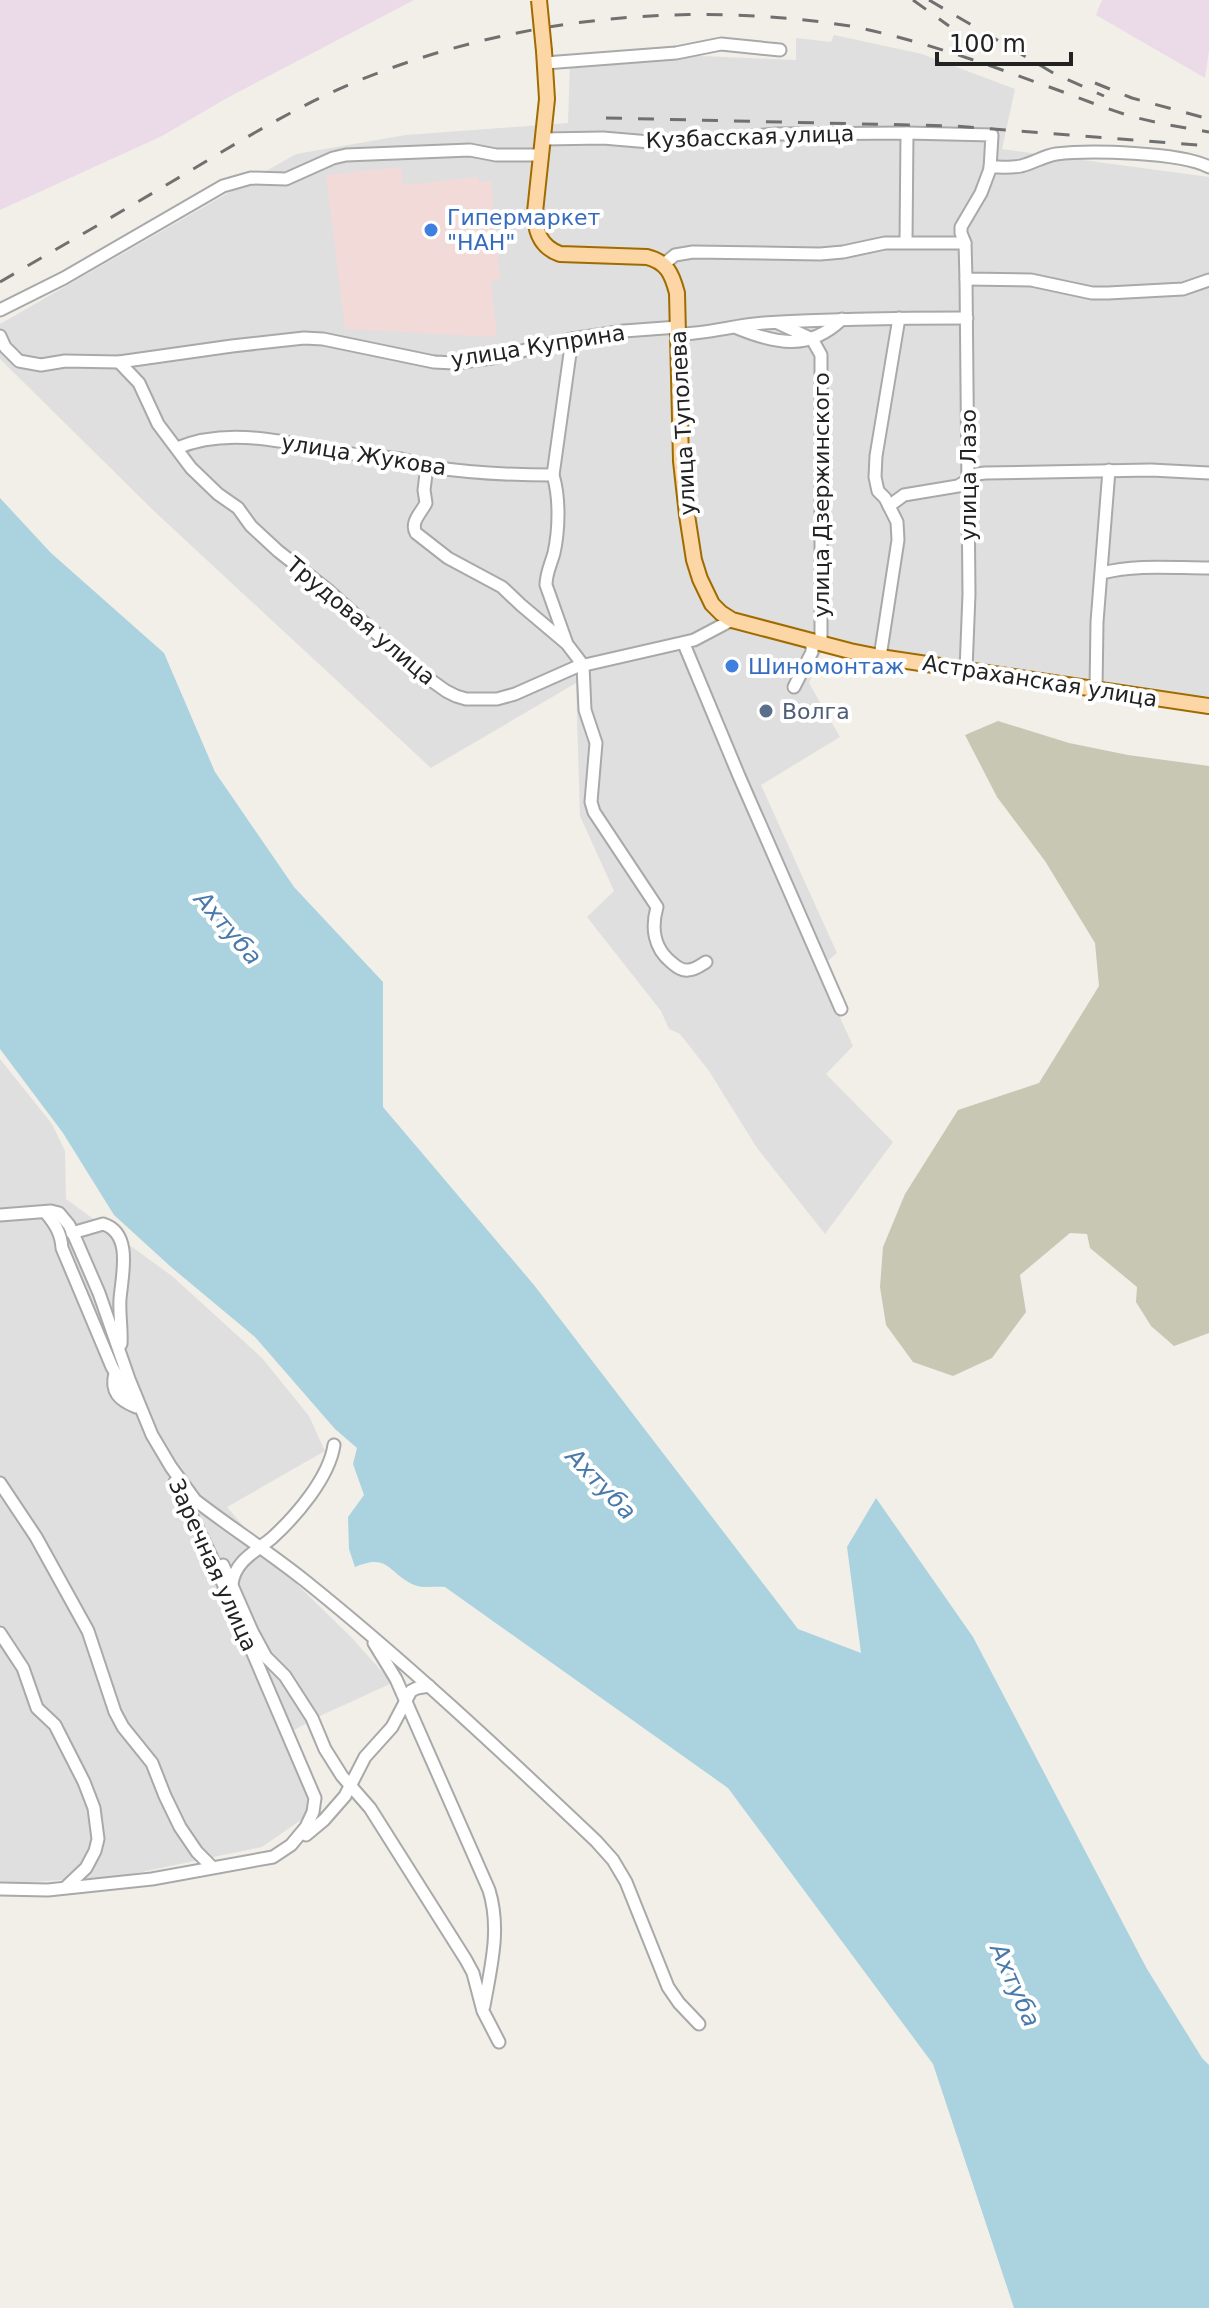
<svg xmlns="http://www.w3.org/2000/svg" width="1209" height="2308" viewBox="0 0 1209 2308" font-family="'DejaVu Sans',sans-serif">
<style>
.residential{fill:#e0dfdf}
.commercial{fill:#f2dad9}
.industrial{fill:#ebdbe8}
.construction{fill:#c7c7b4}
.water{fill:#aad3df}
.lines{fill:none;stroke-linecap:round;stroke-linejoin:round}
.minor-casing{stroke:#a9a9a9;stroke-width:15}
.major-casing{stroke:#a06b00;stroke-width:18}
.minor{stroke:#fff;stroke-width:11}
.major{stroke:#fcd6a4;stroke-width:14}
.rail{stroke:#707070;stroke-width:3;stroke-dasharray:16 16;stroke-linecap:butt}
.major-bridge-casing{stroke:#a06b00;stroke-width:18;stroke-linecap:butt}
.major-bridge{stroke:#fcd6a4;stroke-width:14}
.shop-dot{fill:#3f7fe0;stroke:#fff;stroke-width:3}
.service-dot{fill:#5c6f8a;stroke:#fff;stroke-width:3}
.labels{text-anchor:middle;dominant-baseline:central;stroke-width:8;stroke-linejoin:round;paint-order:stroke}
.street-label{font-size:22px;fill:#222;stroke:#fff}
.shop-label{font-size:22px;fill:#366cbe;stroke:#fff;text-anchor:start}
.service-label{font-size:22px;fill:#4e5e75;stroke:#fff;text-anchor:start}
.water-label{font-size:24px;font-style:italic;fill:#4a7aab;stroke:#fff}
</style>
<rect width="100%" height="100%" fill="#f2efe9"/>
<g class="residential">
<polygon points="834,35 922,54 1015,89 1002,149 1209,177 1209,697 1075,680 856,644 828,635 809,683 840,737 761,785 837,953 818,969 853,1046 826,1074 893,1142 825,1234 757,1148 709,1071 680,1034 669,1029 661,1011 587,917 614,891 580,816 576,683 431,768 154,511 0,359 0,324 296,154 406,135 568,123 570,64 701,56 796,60 796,38 831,42"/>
<polygon points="0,1059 52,1124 65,1151 66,1199 172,1276 262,1358 309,1416 325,1451 227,1507 272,1560 352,1638 392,1683 320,1716 283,1736 310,1797 308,1815 262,1847 122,1876 0,1884"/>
</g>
<polygon class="commercial" points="401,167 403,185 478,177 479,182 491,180 500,279 491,280 497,337 345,329 326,175"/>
<g class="industrial">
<polygon points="0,0 414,0 227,98 162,136 0,210"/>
<polygon points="1102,0 1209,0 1209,51 1205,78 1096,15"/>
</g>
<polygon class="construction" points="998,721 1069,743 1128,755 1209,766 1209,1333 1174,1346 1151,1326 1136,1302 1137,1287 1090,1248 1087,1234 1070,1233 1020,1275 1026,1312 992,1358 953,1376 913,1362 886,1325 880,1287 883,1247 905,1194 958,1110 1039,1083 1099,986 1095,943 1045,861 997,797 965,735"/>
<path class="water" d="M0,498L51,553L164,653L215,772L294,887L383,982V1107L534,1285L798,1629L861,1653L847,1547L876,1498L973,1637L1147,1969L1202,2058L1209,2065V2308H1014L933,2064L728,1788L445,1587C435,1586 421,1589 412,1584C387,1571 388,1553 355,1567L349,1549L348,1517L364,1495L353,1464L357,1448L335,1429L255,1337L171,1267L114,1215L63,1133L0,1049Z"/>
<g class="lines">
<defs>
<g id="minor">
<polyline points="545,63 676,53 721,44 780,50"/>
<polyline points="907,133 992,135 990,169 981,193 961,227 961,233 965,243 966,279 1031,280 1092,293 1108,293 1183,289 1209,280"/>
<polyline points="544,139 603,138 650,142 698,141 775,134 907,133 906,242"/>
<path d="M990,167C1000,167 1011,168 1021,166C1033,163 1044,156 1056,154C1088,150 1181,152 1209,167"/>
<polyline points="664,264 675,255 693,252 820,254 843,252 885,243 965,243"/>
<polyline points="0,310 64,278 223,186 251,178 286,179 333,158 346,155 470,150 496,155 542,155"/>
<polyline points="778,323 812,339 821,355 821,644"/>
<path d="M737,328C776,344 809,351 842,319"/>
<path d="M678,334C707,334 735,325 764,323C831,319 899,318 967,318"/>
<polyline points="0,336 5,347 19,361 41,365 65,361 119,362 232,346 304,338 323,339 434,362 455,363 492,358 572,339 624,331 678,327"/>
<path d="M572,339L553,475C560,498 559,530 554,553C551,564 546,573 546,585L567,644L583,665L585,710L596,743L591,802L594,812L657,907C651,928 654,948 671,962C676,966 681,971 688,970C695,970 701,965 706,962"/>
<polyline points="119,362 139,383 158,424 191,468 218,494 238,508 251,526 278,551 329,591 418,671 446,691 456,696 466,699 497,699 515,694 576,667 694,640 732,620"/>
<path d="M177,448C229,426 287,443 340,452C360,456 381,456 401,459C411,461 421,465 431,467C471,473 512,475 553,475"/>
<path d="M427,466L424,490L426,503C421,513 410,522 416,533L448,558L502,587L521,605L566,643"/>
<polyline points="889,506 904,495 958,486 977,474 985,473 1151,470 1209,473"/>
<path d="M1102,573C1136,564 1174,568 1209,568"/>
<polyline points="684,644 739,776 841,1009"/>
<polyline points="880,657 898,540 897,522 885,498 878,491 875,477 876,456 899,318"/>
<polyline points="966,670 969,594 966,279"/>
<polyline points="794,687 812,652 812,641"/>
<polyline points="1096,690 1097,622 1109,470"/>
<path d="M46,1213C55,1224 61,1233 62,1248L112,1367L131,1400"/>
<path d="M0,1215L51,1211L59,1213L69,1225L76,1240L99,1293L129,1379L152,1435L171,1467L195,1500C231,1528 269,1552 304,1580C405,1661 501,1751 596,1841L613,1860L626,1882L668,1987L679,2003L699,2024"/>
<path d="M72,1233L103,1224C133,1233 122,1275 120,1299C119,1314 122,1329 121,1344"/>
<path d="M115,1373C110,1392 119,1400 136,1407"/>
<polyline points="0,1483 36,1537 88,1631 115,1712 123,1727 152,1763 165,1796 180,1827 197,1852 212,1867"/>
<polyline points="223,1565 252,1631 266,1657 285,1676 312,1718 325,1749 342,1776 370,1808 466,1960 473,1973 483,2011 499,2042"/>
<path d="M232,1584C235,1561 255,1552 272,1538C296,1516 329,1478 334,1445"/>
<polyline points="0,1633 23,1668 37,1708 55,1725 84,1782 94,1808 98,1839 95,1851 86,1868 66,1887"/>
<path d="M374,1643L396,1679L489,1890C501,1929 491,1966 484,2006"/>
<polyline points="306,1835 324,1820 345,1796 365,1757 392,1727 411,1691 417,1688 429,1686"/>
<polyline points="0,1889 48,1890 152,1879 273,1857 291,1845 306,1827 313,1812 315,1798 213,1560 175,1482"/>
</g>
<path id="major" d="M544,51L547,99L535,212C535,231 540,247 560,254L647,257C667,262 672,274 677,293L681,461L687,515L694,560L700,579L712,604L721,613L732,620L850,651L880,657L1209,706"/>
</defs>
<use href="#minor" class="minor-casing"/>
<use href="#major" class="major-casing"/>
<use href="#minor" class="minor"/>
<use href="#major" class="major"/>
<g class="rail">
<polyline points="913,0 949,26"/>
<polyline points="929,0 1055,74 1104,96"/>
<polyline points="1095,83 1132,98 1209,119"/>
<polyline points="606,118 954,126 1209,146"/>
<path d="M0,282C58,248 116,215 173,181C232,146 291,109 355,82C510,18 684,0 850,26C916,39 978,61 1041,84C1070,94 1098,106 1127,115C1154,123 1181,127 1209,132"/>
</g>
<defs>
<polyline id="major-bridge" points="539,0 544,51"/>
</defs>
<use href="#major-bridge" class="major-bridge-casing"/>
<use href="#major-bridge" class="major-bridge"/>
</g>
<g class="shop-dot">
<circle cx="431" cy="230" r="8"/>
<circle cx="732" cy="666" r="8"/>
</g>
<circle class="service-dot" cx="766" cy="711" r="8"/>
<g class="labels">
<g class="street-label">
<text transform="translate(750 137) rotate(-2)">Кузбасская улица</text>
<text transform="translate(538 346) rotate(-9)">улица Куприна</text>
<text transform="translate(683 423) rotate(-93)">улица Туполева</text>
<text transform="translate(364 455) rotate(9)">улица Жукова</text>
<text transform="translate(968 475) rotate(-90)">улица Лазо</text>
<text transform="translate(821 495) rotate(-90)">улица Дзержинского</text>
<text transform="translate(361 621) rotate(40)">Трудовая улица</text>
<text transform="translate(1040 681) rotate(9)">Астраханская улица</text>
<text transform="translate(213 1565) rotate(66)">Заречная улица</text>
</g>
<g class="shop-label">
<text x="447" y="217">Гипермаркет<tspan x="447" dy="25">"НАН"</tspan></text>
<text x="748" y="666">Шиномонтаж</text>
</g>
<g class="service-label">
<text x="782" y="711">Волга</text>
</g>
<g class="water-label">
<text transform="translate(228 928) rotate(49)">Ахтуба</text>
<text transform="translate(601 1484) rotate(46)">Ахтуба</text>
<text transform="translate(1015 1985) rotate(66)">Ахтуба</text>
</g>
</g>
<path d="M937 52v12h134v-12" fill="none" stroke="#222222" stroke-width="4"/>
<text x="949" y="52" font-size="24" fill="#222222" stroke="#ffffff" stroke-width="6" paint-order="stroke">100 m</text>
</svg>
